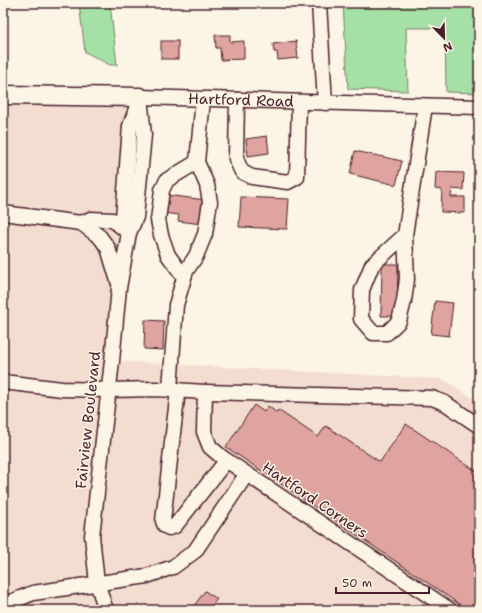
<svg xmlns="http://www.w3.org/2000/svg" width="482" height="613" viewBox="0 0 482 613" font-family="'Shantell Sans',sans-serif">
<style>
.built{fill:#f3ddd0}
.green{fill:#a5e0a6;stroke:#788068}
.building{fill:#dfa4a0;stroke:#4a1f2b}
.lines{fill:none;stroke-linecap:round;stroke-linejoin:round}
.minor-casing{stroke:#4a1f2b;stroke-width:17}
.major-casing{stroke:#4a1f2b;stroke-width:21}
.minor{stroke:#fcf5e5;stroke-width:14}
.major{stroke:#fcf5e5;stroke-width:18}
.labels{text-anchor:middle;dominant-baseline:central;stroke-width:3;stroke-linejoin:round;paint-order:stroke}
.street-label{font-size:15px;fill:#4a1f2b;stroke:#fcf5e5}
</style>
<rect width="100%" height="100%" fill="#fcf5e5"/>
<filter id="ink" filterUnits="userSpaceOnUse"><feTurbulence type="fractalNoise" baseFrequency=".025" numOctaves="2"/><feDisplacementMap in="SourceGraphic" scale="8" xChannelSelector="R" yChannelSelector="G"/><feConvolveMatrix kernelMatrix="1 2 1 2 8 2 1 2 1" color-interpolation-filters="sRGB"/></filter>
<g filter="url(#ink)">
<polygon class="built" points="3,95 140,97 112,361 443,379 479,402 479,610 3,610"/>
<g class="green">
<polygon points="79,3 110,3 117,65 110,65 85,52"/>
<polygon points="343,3 479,3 479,93 446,92 445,28 406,28 408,91 348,89"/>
</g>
<g class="building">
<polygon points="3,21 6,21 4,40 3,40"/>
<polygon points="215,35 230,35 230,42 244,41 244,59 221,60 220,48 216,48"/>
<rect x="161" y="41" width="17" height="18"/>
<polygon points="296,41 298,58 278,60 277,52 274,52 273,44"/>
<polygon points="267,136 269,153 248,156 246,139"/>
<polygon points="355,151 402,161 396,185 350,174"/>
<polygon points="436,172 464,173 463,190 452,189 451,197 465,197 465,213 441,212 442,190 435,189"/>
<polygon points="166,195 206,200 202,224 178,221 179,215 163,213"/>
<polygon points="241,197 289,199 287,229 239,227"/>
<polygon points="382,264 398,264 397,316 381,316"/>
<polygon points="435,301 453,303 449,336 431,334"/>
<polygon points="145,320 164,321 163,350 144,349"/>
<polygon points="254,405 264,412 268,406 277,413 278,410 318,437 326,426 380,462 406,424 479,473 479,610 468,610 226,447"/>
<polygon points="205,591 217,599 210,608 212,610 191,610"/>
</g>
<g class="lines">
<defs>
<g id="minor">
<polyline points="319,3 325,103"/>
<path id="s1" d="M140,97L479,107"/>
<polyline points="237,100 236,159 242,172 252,177 288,182 297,177 299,102"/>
<polyline points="3,213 81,223 100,237 108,248 118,281"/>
<polyline points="81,223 91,219 113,220 128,232"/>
<polyline points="129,233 123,218 130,126 139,101"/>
<polyline points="405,235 407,279 404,301 399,321 387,333 373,333 361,319 362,290 372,265 405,235 425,106"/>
<polyline points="184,277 168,255 161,235 158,220 162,190 167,180 197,162"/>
<polyline points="3,382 62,389 109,390 156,389 205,392 204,432 210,447 223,458 450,610"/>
<polyline points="170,389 176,305 186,271 196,256 205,234 210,202 207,185 197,162 203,99"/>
<polyline points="178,390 163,521 165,526 169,528 175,526 226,461"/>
<polyline points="205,392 432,398 445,403 479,426"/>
<polyline points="3,605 33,593 147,576 173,567 195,551 246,475"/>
<polyline points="106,610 97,583 92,536 112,361 119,288 129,233 136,217 144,135 140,97"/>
</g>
<polyline id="major" points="3,95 140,97"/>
</defs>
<use href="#minor" class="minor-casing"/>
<use href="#major" class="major-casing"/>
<use href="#minor" class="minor"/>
<use href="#major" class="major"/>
</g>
</g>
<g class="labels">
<g class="street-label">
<text stroke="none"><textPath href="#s1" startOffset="101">Hartford Road</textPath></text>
<text transform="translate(88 420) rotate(-84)">Fairview Boulevard</text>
<text transform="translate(315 500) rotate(34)">Hartford Corners</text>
</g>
</g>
<rect width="482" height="613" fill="none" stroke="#fcf5e5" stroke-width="16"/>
<rect x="8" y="8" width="466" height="597" fill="none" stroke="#4a1f2b" stroke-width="1.5" filter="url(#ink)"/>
<g transform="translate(444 38) rotate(157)" stroke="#fcf5e5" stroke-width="3" paint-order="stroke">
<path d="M0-3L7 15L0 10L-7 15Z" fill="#4a1f2b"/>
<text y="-6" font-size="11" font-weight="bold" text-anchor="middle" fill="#4a1f2b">N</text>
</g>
<path d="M336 587v6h93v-6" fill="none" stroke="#4a1f2b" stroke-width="2"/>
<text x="342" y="587" font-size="12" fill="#4a1f2b" stroke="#fcf5e5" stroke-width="3" paint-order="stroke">50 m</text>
</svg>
